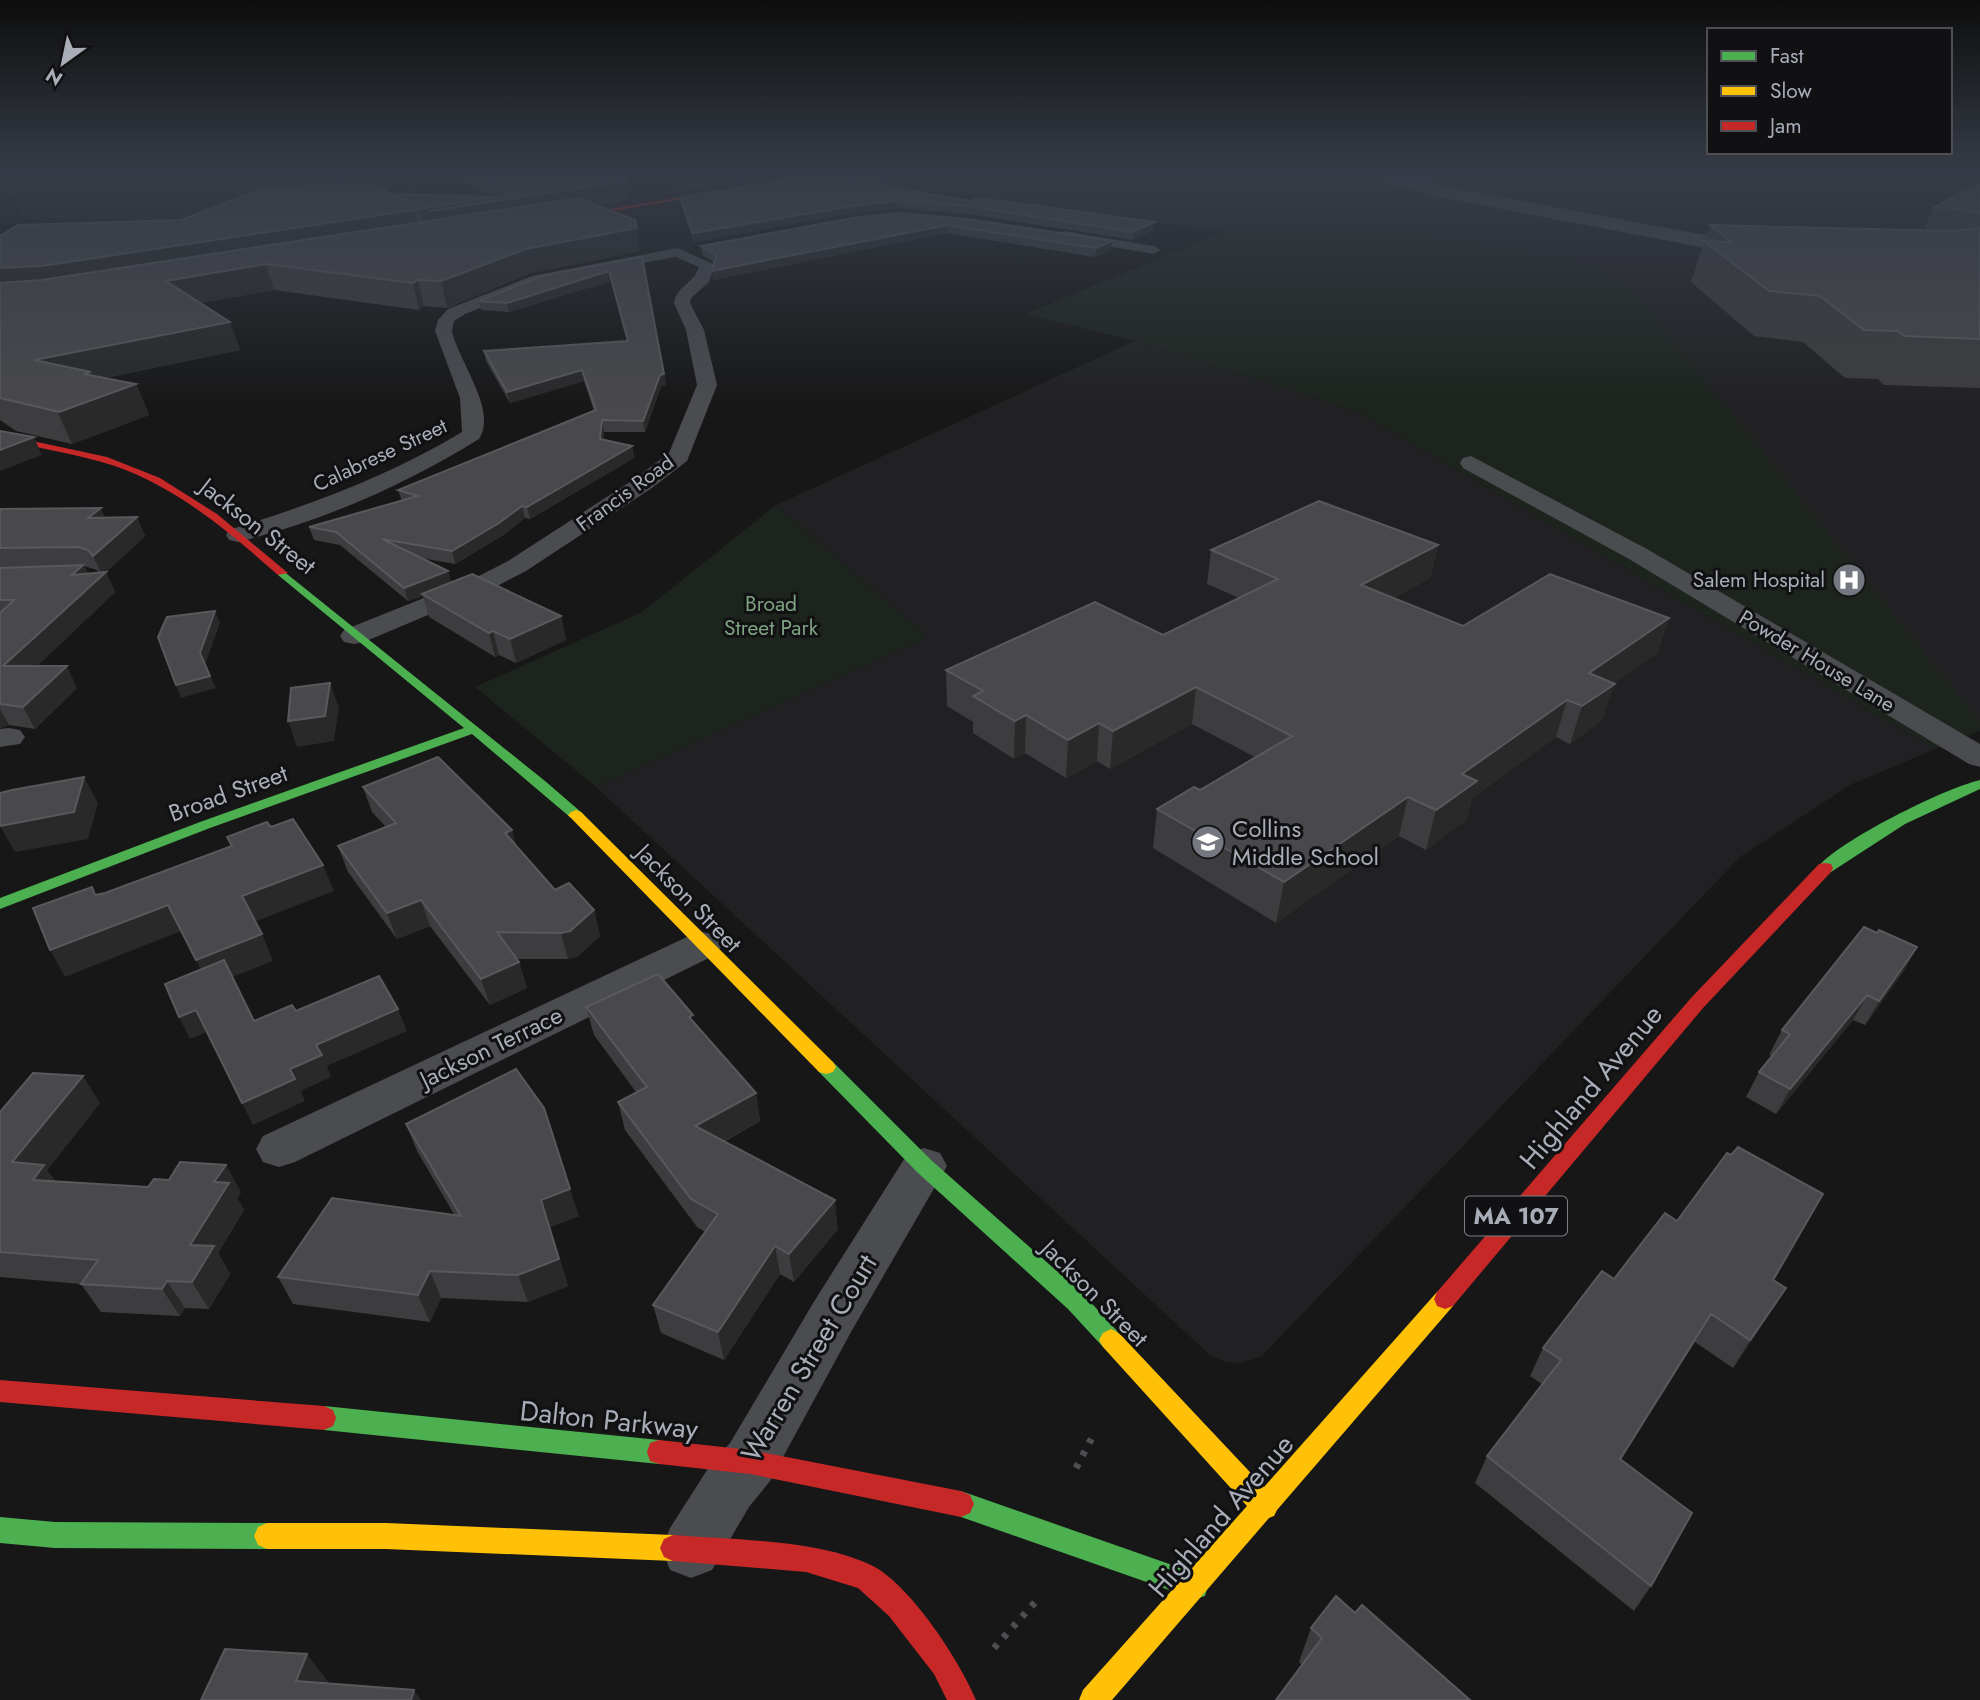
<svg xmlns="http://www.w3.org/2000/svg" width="1980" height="1700" viewBox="0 0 1980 1700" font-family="Jost,sans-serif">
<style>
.built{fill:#212123}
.green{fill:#1d241e}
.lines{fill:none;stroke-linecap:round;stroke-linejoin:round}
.path{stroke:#4d4e52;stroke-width:7;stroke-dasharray:5 9;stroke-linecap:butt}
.lane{fill:#4b4c50;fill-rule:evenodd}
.street{fill:#4b4c50;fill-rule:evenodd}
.fast{fill:#4caf50;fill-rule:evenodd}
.slow{fill:#ffc107;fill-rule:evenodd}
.jam{fill:#c62828;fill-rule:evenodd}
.wall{fill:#3d3d3f;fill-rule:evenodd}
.shaded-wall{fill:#29292a}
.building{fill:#49494c;stroke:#58595d;stroke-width:2}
.labels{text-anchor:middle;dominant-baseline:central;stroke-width:6;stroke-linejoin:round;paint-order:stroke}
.far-street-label{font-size:21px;fill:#a8adb8;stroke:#111113}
.far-poi-label{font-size:21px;fill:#a8adb8;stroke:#111113;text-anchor:end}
.far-park-label{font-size:21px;fill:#7fa381;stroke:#111113}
.shield{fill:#111113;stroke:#7b7e86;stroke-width:2}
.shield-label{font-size:23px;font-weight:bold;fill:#a8adb8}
.street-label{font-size:24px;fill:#a8adb8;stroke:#111113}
.poi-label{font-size:24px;fill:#a8adb8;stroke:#111113;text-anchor:start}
.near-street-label{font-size:28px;fill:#a8adb8;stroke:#111113}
</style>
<rect width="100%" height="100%" fill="#171717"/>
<g class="built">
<polygon points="49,172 402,172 391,180 340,203 233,221 23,219 16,198 0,193 0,179"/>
<polygon points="874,172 1980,172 1980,726 1642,301 1601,268 1297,211 1224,232 849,178"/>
<polygon points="1135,341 1358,412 1935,749 1850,785 1740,857 1261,1357 1241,1363 1225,1362 1211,1356 596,787 928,637 776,505"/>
</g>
<g class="green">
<path d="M1623,176L1652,190L1768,205L1796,207L1820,201L1865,202L1905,195L1961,202L1932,223L1872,218L1892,225L1894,231C1831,230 1634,237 1597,185L1604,177Z"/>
<polygon points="1297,211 1601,268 1643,302 1980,722 1980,731 1935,749 1358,412 1135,341 1025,314 1224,232"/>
<polygon points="776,505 928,637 596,787 475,687 642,612"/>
</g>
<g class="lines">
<g class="path">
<polyline points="1076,1468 1095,1432"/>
<polyline points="994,1648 1038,1599"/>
</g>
<polygon class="lane" points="412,190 416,190 423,196 398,204 398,202 415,195"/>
<g class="street">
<polygon points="1370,172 1403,172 1453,188 1753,244 1760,248 1748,256 1434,196 1389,183"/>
<polygon points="1064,231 1154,246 1161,250 1154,254 1059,238 1057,235"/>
<path d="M678,248L715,265L709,282L691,298L690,303L704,330L717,385L687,461L652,488L526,571L499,585L364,642L354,644L344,642L340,636L344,630L481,575L508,561L636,478L669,453L697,385L686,330L674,303C676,287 694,283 699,267L676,257L625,266L542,283L465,314L454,321L452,331C458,361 498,410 479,439C405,485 323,521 238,542L229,540L226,535L229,530C310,505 389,476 462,432L460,398L435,331L438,320L448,309L532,276Z"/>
<polygon points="1471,456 1647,549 1980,744 1980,767 1969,764 1629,559 1463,468 1460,463 1463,458"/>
<polygon points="9,728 20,730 25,737 20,744 0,747 0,729"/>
<polygon points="703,932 717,936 722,945 717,954 295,1162 279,1167 263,1162 256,1149 263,1136 689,936"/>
<polygon points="924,1148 940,1153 947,1166 851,1332 770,1481 749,1507 712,1570 691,1578 670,1570 662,1549 670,1528 709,1467 730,1443 815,1300 908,1153"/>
</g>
<g class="fast">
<polygon points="282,570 545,781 581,812 584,815 581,818 571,818 472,734 210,828 0,909 0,898 200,822 464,728 278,575 278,571"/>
<path d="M1980,780V789L1905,824L1831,872H1819L1817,868C1838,841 1945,788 1980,780Z"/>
<polygon points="826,1060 833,1062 931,1160 1084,1295 1119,1333 1123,1340 1119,1347 1111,1351 1103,1347 1068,1309 917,1172 819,1072 816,1067 819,1062"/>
<polygon points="324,1406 659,1440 668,1443 671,1452 668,1461 659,1464 324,1430 315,1426 312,1418 315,1410"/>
<polygon points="961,1491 1195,1573 1205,1576 1208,1586 1205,1596 1195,1599 961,1517 952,1513 948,1504 952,1495"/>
<polygon points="0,1517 55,1522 267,1523 276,1527 280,1536 276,1545 267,1549 55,1548 0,1543"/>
</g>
<g class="slow">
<polygon points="576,810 581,812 833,1062 836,1067 833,1072 826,1074 819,1072 571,818 568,815 571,812"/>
<polygon points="1445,1289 1453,1292 1456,1299 1453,1306 1277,1510 1274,1516 1269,1518 1112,1700 1079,1700 1083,1690 1247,1506 1103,1347 1099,1340 1103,1333 1111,1329 1119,1333 1264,1487 1437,1292"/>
<polygon points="267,1523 386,1523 673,1535 682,1539 686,1548 682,1557 673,1561 386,1549 267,1549 258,1545 254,1536 258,1527"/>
</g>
<g class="jam">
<polygon points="832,172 843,172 559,220 556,218"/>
<path d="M0,434L107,457L160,478L217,514L288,573L278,575C229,532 178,488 115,466C77,454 38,448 0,440Z"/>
<polygon points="1825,863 1831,864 1833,868 1831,872 1703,1008 1453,1306 1445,1309 1437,1306 1434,1299 1437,1292 1691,998 1819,864"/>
<polygon points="0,1380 324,1406 333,1410 336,1418 333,1426 324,1430 0,1402"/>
<polygon points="659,1440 750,1450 961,1491 970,1495 974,1504 970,1513 961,1517 750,1474 659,1464 650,1461 647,1452 650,1443"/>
<path d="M673,1535C733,1540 819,1539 873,1566C911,1586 960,1661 976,1700H947L934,1674L889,1616L858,1588L806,1572L673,1561L664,1557L660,1548L664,1539Z"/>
</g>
</g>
<g class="wall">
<polygon points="448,172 626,172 630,199 595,205 640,251 531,273 447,308 424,306 419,310 274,290 200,303 230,322 240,350 105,378 136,384 149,415 72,444 16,431 0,420 0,236 181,220 394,197 394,194 492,196"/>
<polygon points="670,172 756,172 757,179 677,192"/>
<polygon points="1980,183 1980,388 1884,385 1878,379 1845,378 1803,342 1754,336 1691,282 1710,225 1924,230 1933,208"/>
<polygon points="886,186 970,201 1154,230 1133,240 968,214 897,208 853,213 694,242 681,205 680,197"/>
<polygon points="897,213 1111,250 1095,257 947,233 713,280 714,262 702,255 701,246"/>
<polygon points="642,257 666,385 661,386 645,432 604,432 603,440 632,446 634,458 530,519 525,518 502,536 455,564 421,558 451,582 561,616 566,640 516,663 499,655 495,657 429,617 423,596 408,601 340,545 314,540 309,527 402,501 398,490 594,411 584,381 510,403 486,361 484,351 627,341 611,281 509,312 481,310 479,301"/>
<path d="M0,509L105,518L137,517L145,536L106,572L115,592L37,666L77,688L35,729L9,725L0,728ZM84,566L97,570L99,572L88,574Z"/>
<polygon points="1438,545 1430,578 1394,598 1463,626 1669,618 1657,653 1614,683 1602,720 1570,744 1556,737 1472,798 1466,820 1426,850 1399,836 1276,923 1153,848 1157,809 1200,790 1255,757 1192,724 1110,769 1097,761 1066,778 1025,753 1014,759 973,733 973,722 947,706 946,670 1163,635 1239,598 1207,584 1211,550"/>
<polygon points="363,787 517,847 555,890 594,910 600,936 577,957 568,959 517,959 519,962 527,988 490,1005 430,926 397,939 348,872 338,846 386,827 372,812"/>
<polygon points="1877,933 1917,947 1903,972 1865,1025 1853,1020 1776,1114 1746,1097 1759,1072 1772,1056 1769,1055 1782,1030"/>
<polygon points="586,1007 694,1023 756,1093 760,1121 724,1142 838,1229 794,1282 780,1274 724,1360 661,1333 653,1305 705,1232 697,1227 625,1130 618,1102 636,1092 594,1035"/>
<polygon points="100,1103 47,1170 55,1181 148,1187 241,1192 237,1198 244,1210 218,1253 230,1274 209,1309 185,1308 180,1316 101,1312 81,1284 0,1277 0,1112"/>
<polygon points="406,1124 579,1216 550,1227 568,1286 528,1302 441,1298 430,1322 293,1304 278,1277 455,1216 417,1151"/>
<polygon points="1614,1279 1773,1280 1768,1316 1733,1368 1695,1342 1621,1460 1651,1586 1634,1611 1475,1483 1487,1456 1542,1384 1530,1376 1543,1348"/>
<polygon points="1355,1613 1302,1665 1299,1662 1311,1628"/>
</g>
<g class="shaded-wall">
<polygon points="674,172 756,172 757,179 677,192"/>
<polygon points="628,181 630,199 435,230 423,223 419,209 497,197 498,201"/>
<polygon points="896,201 897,208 853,213 694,242 693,233 852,206"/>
<polygon points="414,210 420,233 0,294 0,268"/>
<polygon points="1154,222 1154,230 1133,240 1133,232"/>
<polygon points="947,225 947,233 713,280 712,271"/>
<polygon points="637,228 640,251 531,273 447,308 441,281 526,249"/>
<polygon points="1112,241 1111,250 1095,257 1096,248"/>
<polygon points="266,264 274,290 175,307 166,281"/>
<polygon points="609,271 611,281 509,312 507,303"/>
<polygon points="418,280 424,306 419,310 413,283"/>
<polygon points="230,322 240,350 94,380 136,384 149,415 72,444 34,360"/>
<polygon points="582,370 584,381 510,403 507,392"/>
<polygon points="664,374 666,385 661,386 645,432 643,421 660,375"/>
<polygon points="602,420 604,432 602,451 600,439"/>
<polygon points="34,437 42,455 0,471 0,450"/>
<polygon points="632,446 634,458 530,519 527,507"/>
<polygon points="522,506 525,518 502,536 455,564 452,551"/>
<polygon points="101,508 109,527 88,518"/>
<polygon points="137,517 145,536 106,572 115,592 14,688 3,666 72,575 83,565 92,584 102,575 93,556"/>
<polygon points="1438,545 1430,578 1355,620 1361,585"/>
<polygon points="448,571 452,584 422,594 423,596 408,601 404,588"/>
<polygon points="215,611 220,623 205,665 200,653"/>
<polygon points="561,616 566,640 516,663 510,639"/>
<polygon points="1669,618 1657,653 1582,706 1589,673"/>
<polygon points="493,631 499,655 495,657 489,633"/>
<polygon points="67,666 77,688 35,729 23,707"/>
<polygon points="210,676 216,688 181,698 176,685"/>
<polygon points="330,683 339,708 334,741 297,747 288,721"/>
<polygon points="1615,684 1602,720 1570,744 1582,706"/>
<polygon points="1196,687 1192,724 1110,769 1113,731"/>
<polygon points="1567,700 1556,737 1472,798 1466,820 1426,850 1436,810 1462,774"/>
<polygon points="0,709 9,725 0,728"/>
<polygon points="1026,715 1025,753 1014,759 1015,721"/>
<polygon points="1099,723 1097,761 1066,778 1068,740"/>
<polygon points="84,777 98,803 88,839 15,852 0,826"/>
<polygon points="1408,797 1399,836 1276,923 1284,882"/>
<polygon points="512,830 519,855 505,833"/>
<polygon points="323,865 334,891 254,922 242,896"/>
<polygon points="421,900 430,926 397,939 387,913"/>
<polygon points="168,905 181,931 65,977 50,950"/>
<polygon points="594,910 600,936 577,957 568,959 561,933"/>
<polygon points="262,934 273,961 209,986 196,960"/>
<polygon points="1917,947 1903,972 1865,1025 1879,1001"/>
<polygon points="519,962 527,988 490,1005 481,979"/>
<polygon points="1867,995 1853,1020 1776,1114 1790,1089"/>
<polygon points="398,1009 407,1031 327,1066 331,1077 301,1091 305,1101 253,1125 242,1103 290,1069 316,1045"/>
<polygon points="196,1010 207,1032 190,1039 179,1017"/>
<polygon points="83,1076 100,1103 47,1170 63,1193 52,1207 12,1162"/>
<polygon points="756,1093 760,1121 701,1154 695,1126"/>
<polygon points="226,1165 241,1192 237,1198 244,1210 218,1253 230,1274 209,1309 192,1282 190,1245 214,1182"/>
<polygon points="570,1189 579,1216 550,1227 568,1286 528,1302 518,1275 541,1200"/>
<polygon points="835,1200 838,1229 794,1282 789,1254"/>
<polygon points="775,1246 780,1274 724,1360 718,1332"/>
<polygon points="430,1271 441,1298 430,1322 418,1295"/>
<polygon points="167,1281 185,1308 180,1316 162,1289"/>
<polygon points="1786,1288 1768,1316 1733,1368 1750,1340"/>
<polygon points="1711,1314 1695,1342 1604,1486 1620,1459"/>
<polygon points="307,1654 335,1691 296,1681"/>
<polygon points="414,1690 421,1700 411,1700"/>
</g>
<g class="building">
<polygon points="475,172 626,172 628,181 430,211 507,198 509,195 506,193 515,193"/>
<polygon points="842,172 886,186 970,201 979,198 1154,222 1133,232 968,206 896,201 852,206 693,233 680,197"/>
<polygon points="328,183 375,184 414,210 42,266 0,268 0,236 18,225 181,220 265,188 328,186"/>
<polygon points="1980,183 1980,214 1976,212 1950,208 1933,208"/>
<polygon points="394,194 497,197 419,209"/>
<polygon points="578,198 635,220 637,228 526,249 441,281 418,280 413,283 266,264 166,281 230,322 34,360 91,372 84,374 136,384 59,412 0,398 0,283 42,280"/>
<polygon points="897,213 968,219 1112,241 1096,248 947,225 712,271 716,255 701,246 853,218"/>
<polygon points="1710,225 1956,231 1980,228 1980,339 1904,336 1898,331 1864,330 1820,296 1769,291 1704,241 1731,242"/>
<polygon points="642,257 664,374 660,375 643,421 602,420 600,439 632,446 527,507 522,506 499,523 452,551 382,539 448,571 404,588 336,532 309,527 418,496 398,490 596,410 582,370 507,392 484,351 628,341 609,271 507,303 479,301 541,276"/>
<polygon points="0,431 34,437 0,450"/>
<polygon points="1319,501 1438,545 1361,585 1463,626 1550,574 1669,618 1589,673 1615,684 1582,706 1567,700 1462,774 1477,781 1436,810 1408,797 1284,882 1157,809 1194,787 1200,790 1292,736 1196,687 1113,731 1099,723 1068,740 1026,715 1015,721 973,696 983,691 946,670 1095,602 1163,635 1278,579 1211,550"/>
<polygon points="101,508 88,518 137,517 93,556 88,550 78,547 0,548 0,509"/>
<polygon points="83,565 72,575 106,572 3,666 67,666 23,707 0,704 0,613 14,600 0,600 0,568"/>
<polygon points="472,574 561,616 510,639 493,631 489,633 422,594"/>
<polygon points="215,611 200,653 210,676 176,685 158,637 167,617"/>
<polygon points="330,683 325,716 288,721 291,688"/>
<polygon points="438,757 512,830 505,833 555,890 569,883 594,910 570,931 561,933 497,932 519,962 481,979 421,900 387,913 338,846 396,823 363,787"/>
<polygon points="84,777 74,812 0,826 0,793 12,790"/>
<polygon points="293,819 323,865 242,896 262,934 196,960 168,905 50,950 33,908 92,887 95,895 105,893 232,846 227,837 267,822 271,827"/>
<polygon points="1864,927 1877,933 1879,930 1917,947 1879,1001 1867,995 1790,1089 1759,1072 1790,1034 1782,1030"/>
<polygon points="224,960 254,1021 292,1005 296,1011 379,976 398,1009 316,1045 322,1055 290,1069 295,1079 242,1103 196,1010 179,1017 165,984"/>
<polygon points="658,974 693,1015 689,1017 756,1093 695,1126 835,1200 789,1254 775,1246 718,1332 653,1305 718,1214 691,1199 618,1102 647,1087 586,1007"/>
<polygon points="516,1069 544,1108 570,1189 541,1200 559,1259 518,1275 430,1271 418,1295 278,1277 332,1198 461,1216 406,1124"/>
<polygon points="33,1073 83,1076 12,1162 44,1165 33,1180 148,1187 154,1179 169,1180 180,1162 226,1165 214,1182 229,1183 190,1245 214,1246 192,1282 167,1281 162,1289 81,1284 98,1260 0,1252 0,1112"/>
<polygon points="1738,1147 1823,1194 1773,1280 1786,1288 1750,1340 1711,1314 1620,1459 1692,1513 1651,1586 1487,1456 1561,1360 1543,1348 1602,1271 1614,1279 1665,1213 1677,1221 1727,1153 1731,1155"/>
<polygon points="1336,1596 1355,1613 1362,1605 1470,1700 1276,1700 1322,1638 1311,1628"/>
<polygon points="225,1649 307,1654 296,1681 414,1690 411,1700 201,1700"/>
</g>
<linearGradient id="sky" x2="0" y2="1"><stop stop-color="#0d0d0d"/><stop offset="0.42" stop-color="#363c47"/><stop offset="1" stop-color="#363c47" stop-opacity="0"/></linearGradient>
<rect width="1980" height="410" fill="url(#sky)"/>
<defs>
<symbol id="hospital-disc" viewBox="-11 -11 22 22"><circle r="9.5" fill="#757880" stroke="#111113"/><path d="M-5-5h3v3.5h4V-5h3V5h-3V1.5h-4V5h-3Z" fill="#fff"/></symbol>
<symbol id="school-disc" viewBox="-11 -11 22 22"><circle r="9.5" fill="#757880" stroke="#111113"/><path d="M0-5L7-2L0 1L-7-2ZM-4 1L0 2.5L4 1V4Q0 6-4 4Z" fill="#fff"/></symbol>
</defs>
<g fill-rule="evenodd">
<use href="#hospital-disc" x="1830" y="561" width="38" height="38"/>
<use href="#school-disc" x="1189" y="823" width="38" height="38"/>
</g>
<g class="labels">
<g class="far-street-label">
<text transform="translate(380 455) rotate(-25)">Calabrese Street</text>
<text transform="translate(625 493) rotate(-36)">Francis Road</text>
<text transform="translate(1817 661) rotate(31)">Powder House Lane</text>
</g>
<g class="far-poi-label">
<text x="1825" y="580">Salem Hospital</text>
</g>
<g class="far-park-label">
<text x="771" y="604">Broad<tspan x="771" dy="24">Street Park</tspan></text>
</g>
<rect class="shield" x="1465" y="1196.5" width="102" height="39" rx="5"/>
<g class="shield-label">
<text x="1516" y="1216">MA 107</text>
</g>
<g class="street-label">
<text transform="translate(258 526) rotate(38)">Jackson Street</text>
<text transform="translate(228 793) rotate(-20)">Broad Street</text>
<text transform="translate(689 898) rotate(46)">Jackson Street</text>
<text transform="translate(491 1047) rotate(-26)">Jackson Terrace</text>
<text transform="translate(1095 1293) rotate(45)">Jackson Street</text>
</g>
<g class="poi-label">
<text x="1232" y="828">Collins<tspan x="1232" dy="28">Middle School</tspan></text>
</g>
<g class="near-street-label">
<text transform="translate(1591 1087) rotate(-50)">Highland Avenue</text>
<text transform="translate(809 1358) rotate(-59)">Warren Street Court</text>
<text transform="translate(609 1420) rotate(6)">Dalton Parkway</text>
<text transform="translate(1221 1516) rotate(-49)">Highland Avenue</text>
</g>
</g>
<rect x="1707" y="28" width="245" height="126" fill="#111113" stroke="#4d4f55" stroke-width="2"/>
<rect x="1721" y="51" width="35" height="10" fill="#4caf50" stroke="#4d4f55" stroke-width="2"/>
<text x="1770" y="63" font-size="21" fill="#a8adb8">Fast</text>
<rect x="1721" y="86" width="35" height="10" fill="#ffc107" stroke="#4d4f55" stroke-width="2"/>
<text x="1770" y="98" font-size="21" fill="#a8adb8">Slow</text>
<rect x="1721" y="121" width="35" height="10" fill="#c62828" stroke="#4d4f55" stroke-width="2"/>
<text x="1770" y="133" font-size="21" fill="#a8adb8">Jam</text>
<g transform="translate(63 63) rotate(213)" stroke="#111113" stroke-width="5" paint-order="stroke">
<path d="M0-5L12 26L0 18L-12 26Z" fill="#a8adb8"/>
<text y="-10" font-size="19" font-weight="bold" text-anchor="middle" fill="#a8adb8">N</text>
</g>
</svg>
